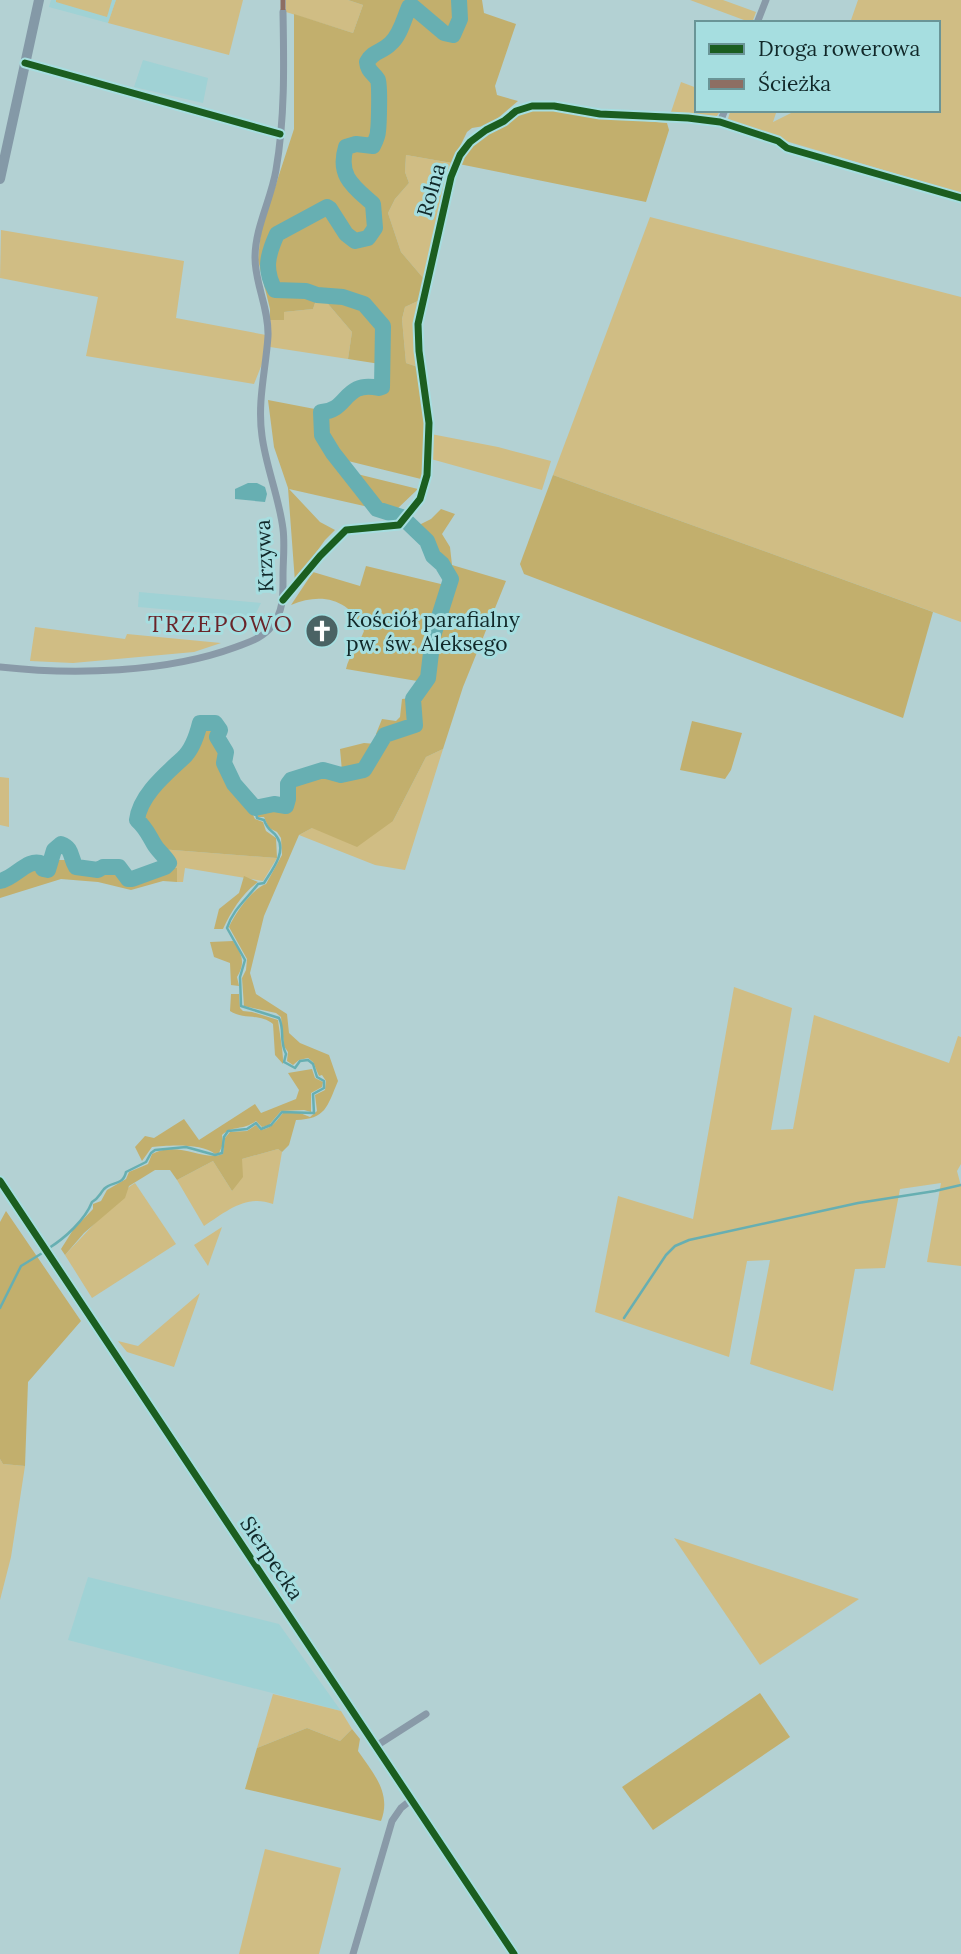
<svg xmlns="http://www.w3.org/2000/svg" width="961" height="1954" viewBox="0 0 961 1954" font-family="Lora,serif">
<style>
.built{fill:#a0d2d5}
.green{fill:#d0bd84}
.forest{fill:#c2af6d}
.water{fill:#67afb2}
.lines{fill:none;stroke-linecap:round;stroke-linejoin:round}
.stream{stroke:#67afb2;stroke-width:2.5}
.river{stroke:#67afb2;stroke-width:16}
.street{stroke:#899aa8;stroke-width:7}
.secondary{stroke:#8499a7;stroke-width:10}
.quiet{stroke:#8d6e63;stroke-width:5;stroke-dasharray:10 5;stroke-linecap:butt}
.cycleway-casing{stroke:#a6dee0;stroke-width:11}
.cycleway{stroke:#1b5e20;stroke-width:7}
.labels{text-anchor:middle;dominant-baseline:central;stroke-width:6;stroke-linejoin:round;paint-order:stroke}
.street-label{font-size:21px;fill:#112829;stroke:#a6dee0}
.poi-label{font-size:21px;fill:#112829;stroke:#a6dee0;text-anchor:start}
.neighbourhood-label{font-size:23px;letter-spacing:2px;fill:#6a2429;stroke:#a6dee0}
</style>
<rect width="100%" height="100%" fill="#b3d1d3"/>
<g class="built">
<polygon points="51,0 116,0 108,23 49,7"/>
<polygon points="143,60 208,78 203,103 134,87"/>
<polygon points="139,592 261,603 254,617 138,607"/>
<polygon points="88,1577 279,1624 341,1711 68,1640"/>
</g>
<g class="green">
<polygon points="56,0 112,0 107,17 56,2"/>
<polygon points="116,0 243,0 229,55 108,23"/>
<polygon points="286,0 348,0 363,5 353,33 286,12"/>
<polygon points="690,0 723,0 756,12 752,23"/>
<polygon points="858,0 961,0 961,193 735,126 728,119 730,112 777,110 773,122 797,110 938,110 938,23 850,23"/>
<polygon points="681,82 697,88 697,110 721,110 714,120 670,115"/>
<polygon points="406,155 452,163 436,221 424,279 401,252 388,213 395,199 409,183 405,172"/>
<polygon points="650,217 961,297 961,622 553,475"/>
<polygon points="1,230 184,261 176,318 266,335 262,364 254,384 86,356 98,297 0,278"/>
<polygon points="317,297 323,298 352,332 348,359 270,347 270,320 283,320 284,312 313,309"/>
<polygon points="420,300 414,335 418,367 406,363 402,319 405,307"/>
<polygon points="431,434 498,447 551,461 542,490 431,459"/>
<polygon points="35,627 125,639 127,634 221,643 194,652 73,663 30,661"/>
<polygon points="443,749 405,870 375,865 299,835 312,828 393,821 426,757"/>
<polygon points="0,777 9,778 9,827 0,825"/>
<polygon points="160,849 277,858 263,881 185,868 183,882 177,882 177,868 169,867 171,862"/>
<polygon points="734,987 792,1008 771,1130 793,1129 814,1015 949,1063 958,1036 961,1037 961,1164 957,1171 961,1186 961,1266 927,1262 941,1183 900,1189 885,1268 855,1269 833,1391 750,1364 770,1260 747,1261 729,1357 595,1312 618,1196 693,1219"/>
<path d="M278,1149L282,1152L273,1204C246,1194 227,1211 204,1226L177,1180L213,1161L232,1191L242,1159Z"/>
<polygon points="135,1183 176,1244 92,1298 65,1255 129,1187"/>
<polygon points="222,1227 208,1266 194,1245"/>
<polygon points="200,1293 174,1367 127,1352 118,1341 138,1346"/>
<polygon points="0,1459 3,1464 25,1466 11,1557 0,1600"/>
<polygon points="674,1538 859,1599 760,1665"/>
<polygon points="273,1694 341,1711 352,1729 340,1741 307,1728 257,1748"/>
<polygon points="265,1849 341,1868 319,1954 239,1954"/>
</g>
<g class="forest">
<path d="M348,0H457L458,21L452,33L449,34L411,3L388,44L370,52C360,72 372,71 378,85L377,131L371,145L356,143L343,148L340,165L352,189L374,209L372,226L367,235L357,239L352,237L331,207L326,205L274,234C261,252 264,275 274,293L296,292L317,297L313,309L284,312V320H270V309L258,260L261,230L294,129V14L353,33L363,5Z"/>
<path d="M462,0H482L484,13L516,24L495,86L497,95L518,101L490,125L472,128L467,132L452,163L406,155L405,172L409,183L395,199L388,213L401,252L424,279L420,300L405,307L402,319L406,363L418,367C422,405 429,442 421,479L340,459L324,434V413C340,413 343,399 355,391C364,385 374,390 383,388L382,380L387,364L384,343L385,324L378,313L365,303L344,294L317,293L306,288L277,287C264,267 271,256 279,235L327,209L343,234L355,243L367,239L377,228V209L373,201L355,188L345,167L348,148H373C379,138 385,94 381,83C378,74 366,71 370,60C373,51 390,50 396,42C404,32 404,17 412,8C423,18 438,36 454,37L462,19Z"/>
<path d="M539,108L601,117L667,123L669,130L646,202L459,164C474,134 508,113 539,108Z"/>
<polygon points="323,298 343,299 361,306 378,321 381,329 380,364 348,359 352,332"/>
<path d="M268,400L320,410C314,446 352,481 373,508L289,489L320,522L335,530L325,540L295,582L288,488L274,447Z"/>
<polygon points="353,473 418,489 396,510 380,508 371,494 368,493"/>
<polygon points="553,475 933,612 903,718 524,574 520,564"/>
<path d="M441,509L455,514L442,534L450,547L452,565L506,581L463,687L443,749L426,757L393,821L357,847L312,828L299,835L264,916L250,973L256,994L287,1014L289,1033L300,1043L329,1055L338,1081C327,1107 326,1119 296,1120L289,1145L282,1152L278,1149L242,1159L243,1177L232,1191L213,1161L177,1180L170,1170H155L129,1186L125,1198L84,1233L65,1255L61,1249L73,1230L93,1209V1204L101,1201L107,1190L126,1179L129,1172L148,1164L152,1154C179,1140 203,1162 223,1154L225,1138L230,1132L247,1131L256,1125L260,1130C272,1129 276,1121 283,1113H300L310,1117L317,1111L315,1095L325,1090L326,1081L322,1075L319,1076L313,1062L308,1058L299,1060L293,1065L287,1061L288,1052L284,1046L281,1017L276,1013L244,1006L242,978L246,970L247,959L229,927C235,913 252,889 266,884L282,855L281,838L277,832L269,828L264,817H258V811L270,806L286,809L291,799L289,785L305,777L324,772L338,780L340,777L366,773L386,736L416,730L422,724L414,704V699L429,683L439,623L449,589L454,581L449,568L438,558L431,541L417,526L431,519Z"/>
<path d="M366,566L445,585C444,603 429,619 427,638C426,653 430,668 423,682L346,669C349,655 359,645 364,631C350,599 322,592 291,605L313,572L360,586Z"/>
<polygon points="411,698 413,723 405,729 384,733 380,738 376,734 382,719 396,721 400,717 402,699"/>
<polygon points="692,721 742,733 731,770 725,779 680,770"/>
<polygon points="205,724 214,725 218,730 216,739 224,753 222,764 232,787 246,801 255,819 263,822 266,831 276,838 277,858 160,849 150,829 139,820 139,813 165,776 187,757 199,735 201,727"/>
<polygon points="364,743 376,744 362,769 342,771 340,749"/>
<path d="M55,860H70L75,868L96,873L113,867L119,870L130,881C142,876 159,874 169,867L177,868V882L163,881L131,890L98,882L61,879L0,898V882C16,879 24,867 40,863L41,871L46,873Z"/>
<path d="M244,876L258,882C242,894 232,910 223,929H214L219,909L239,893Z"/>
<path d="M233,941C242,954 246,963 237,977L239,986L231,985L230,963L214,957L210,942Z"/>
<path d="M231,994H239L240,1008L243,1011L252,1012L278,1020C279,1029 284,1056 283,1064L275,1055L273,1024C260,1013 243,1020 230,1011Z"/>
<path d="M312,1069L315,1078L323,1082L322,1087L311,1093V1112L304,1110L281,1111L269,1125L262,1127L256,1121C242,1131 233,1125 222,1135L223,1144L219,1153L215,1154C203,1143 168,1145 152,1147L142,1161L135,1147L145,1136L154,1138L184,1119L199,1140L255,1104L261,1113L296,1099L299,1090L288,1073Z"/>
<polygon points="6,1211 81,1321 28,1382 25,1466 3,1464 0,1459 0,1222"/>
<polygon points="760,1693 790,1737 653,1830 622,1787"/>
<path d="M307,1728L340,1741L352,1729L360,1739L358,1751C373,1773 392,1793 381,1821L245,1789L257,1748Z"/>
</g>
<polygon class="water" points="248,483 257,483 265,487 267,494 265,502 235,499 235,489"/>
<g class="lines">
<g class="stream">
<path d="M49,1248C65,1238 85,1220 92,1202C99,1198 99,1195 104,1189C112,1181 123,1186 126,1172L146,1162L151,1153L155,1150L186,1147L215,1155L222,1153L224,1137L228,1131L247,1129L256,1123L261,1129L271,1125L282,1112L314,1113L313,1094L324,1088V1081L317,1077L313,1064L308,1060L300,1061L295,1068L284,1062L286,1054C279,1040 285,1030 279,1018L241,1006L240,977L245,960L227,928C233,909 247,899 258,884L264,883C272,870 287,852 277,837C272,829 269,833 264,820L257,818L255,808"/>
<polyline points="0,1308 21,1266 44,1252"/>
<polyline points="624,1318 666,1255 675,1246 689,1240 858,1203 935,1191 961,1185"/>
</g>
<path class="river" d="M0,881C16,878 27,857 43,864V869L48,870L54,850L61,844C73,848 70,858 76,867L98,870L103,867H119L128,879H132L165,867L169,863C165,856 158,851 154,844C148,834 146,828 137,820C140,795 166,774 183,758C192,750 197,735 200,723H215L220,730L217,737L226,752L224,763L234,784L255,808L274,804L286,806L288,799V784L291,780L323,770L341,775L364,770L385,735L415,725L413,699L428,678L433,636L451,579L442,564L433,556L427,541L402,517L377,509L333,453L322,435L321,412C349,411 343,380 379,388L382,387L383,326L364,304L343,297L317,295L306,291L275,290C264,270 267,256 277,234L327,207L330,209L346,234L355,241L368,238L375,228L373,204C354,187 337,176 346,147L356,144L373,146C375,142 378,136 378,131C379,124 380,83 378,80C373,72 368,72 367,62C373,51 382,52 390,44C400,36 404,19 409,7L412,6L444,33L453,35L460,19L459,0"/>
<g class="street">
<polyline points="757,23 766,0"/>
<polyline points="25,63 280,134"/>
<polyline points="720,122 725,110"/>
<polyline points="283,600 320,556 346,530 399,525 420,499 427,475 429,423 419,351 418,324 451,177 460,155 470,142 486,130 504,121 516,111 532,106 554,106 600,114 688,118 720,122 778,141 787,148 961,198"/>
<path d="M0,667C73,675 166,673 236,647C249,642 263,638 272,626C284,610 283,595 283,576C283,561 285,544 283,529C279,497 266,467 262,436C257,401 266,369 268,336C269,308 255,284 255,258C255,227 271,200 276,170C285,118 284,65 283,12"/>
<polyline points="376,1746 426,1714"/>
<polyline points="353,1954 392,1821 401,1808 411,1800"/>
</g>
<g class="secondary">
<polyline points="0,179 39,0"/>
<polyline points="0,1181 514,1954"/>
</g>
<polyline class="quiet" points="283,0 283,12"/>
<defs>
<g id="cycleway">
<polyline points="25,63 280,134"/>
<polyline points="283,600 320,556 346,530 399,525 420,499 427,475 429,423 419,351 418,324 451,177 460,155 470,142 486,130 504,121 516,111 532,106 554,106 600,114 688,118 720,122 778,141 787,148 961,198"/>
<polyline points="0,1181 514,1954"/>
</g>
</defs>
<use href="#cycleway" class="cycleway-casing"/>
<use href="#cycleway" class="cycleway"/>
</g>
<defs>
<symbol id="church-disc" viewBox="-11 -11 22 22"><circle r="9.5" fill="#4a6364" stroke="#a6dee0"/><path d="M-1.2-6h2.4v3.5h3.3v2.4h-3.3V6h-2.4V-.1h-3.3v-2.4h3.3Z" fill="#fff"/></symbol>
</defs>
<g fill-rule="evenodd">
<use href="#church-disc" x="303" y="612" width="38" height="38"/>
</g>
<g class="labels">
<g class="street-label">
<text transform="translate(431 190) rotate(-74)">Rolna</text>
<text transform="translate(264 556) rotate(-93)">Krzywa</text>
<text transform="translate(272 1558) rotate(56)">Sierpecka</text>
</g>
<g class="poi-label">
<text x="346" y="619">Kościół parafialny<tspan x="346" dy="24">pw. św. Aleksego</tspan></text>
</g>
<g class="neighbourhood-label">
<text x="221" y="623">TRZEPOWO</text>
</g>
</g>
<rect x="695" y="21" width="245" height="91" fill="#a6dee0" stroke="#6a9597" stroke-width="2"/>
<rect x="709" y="44" width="35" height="10" fill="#1b5e20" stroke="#6a9597" stroke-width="2"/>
<text x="758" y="56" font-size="21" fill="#112829">Droga rowerowa</text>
<rect x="709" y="79" width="35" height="10" fill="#8d6e63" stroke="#6a9597" stroke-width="2"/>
<text x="758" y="91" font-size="21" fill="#112829">Ścieżka</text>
</svg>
